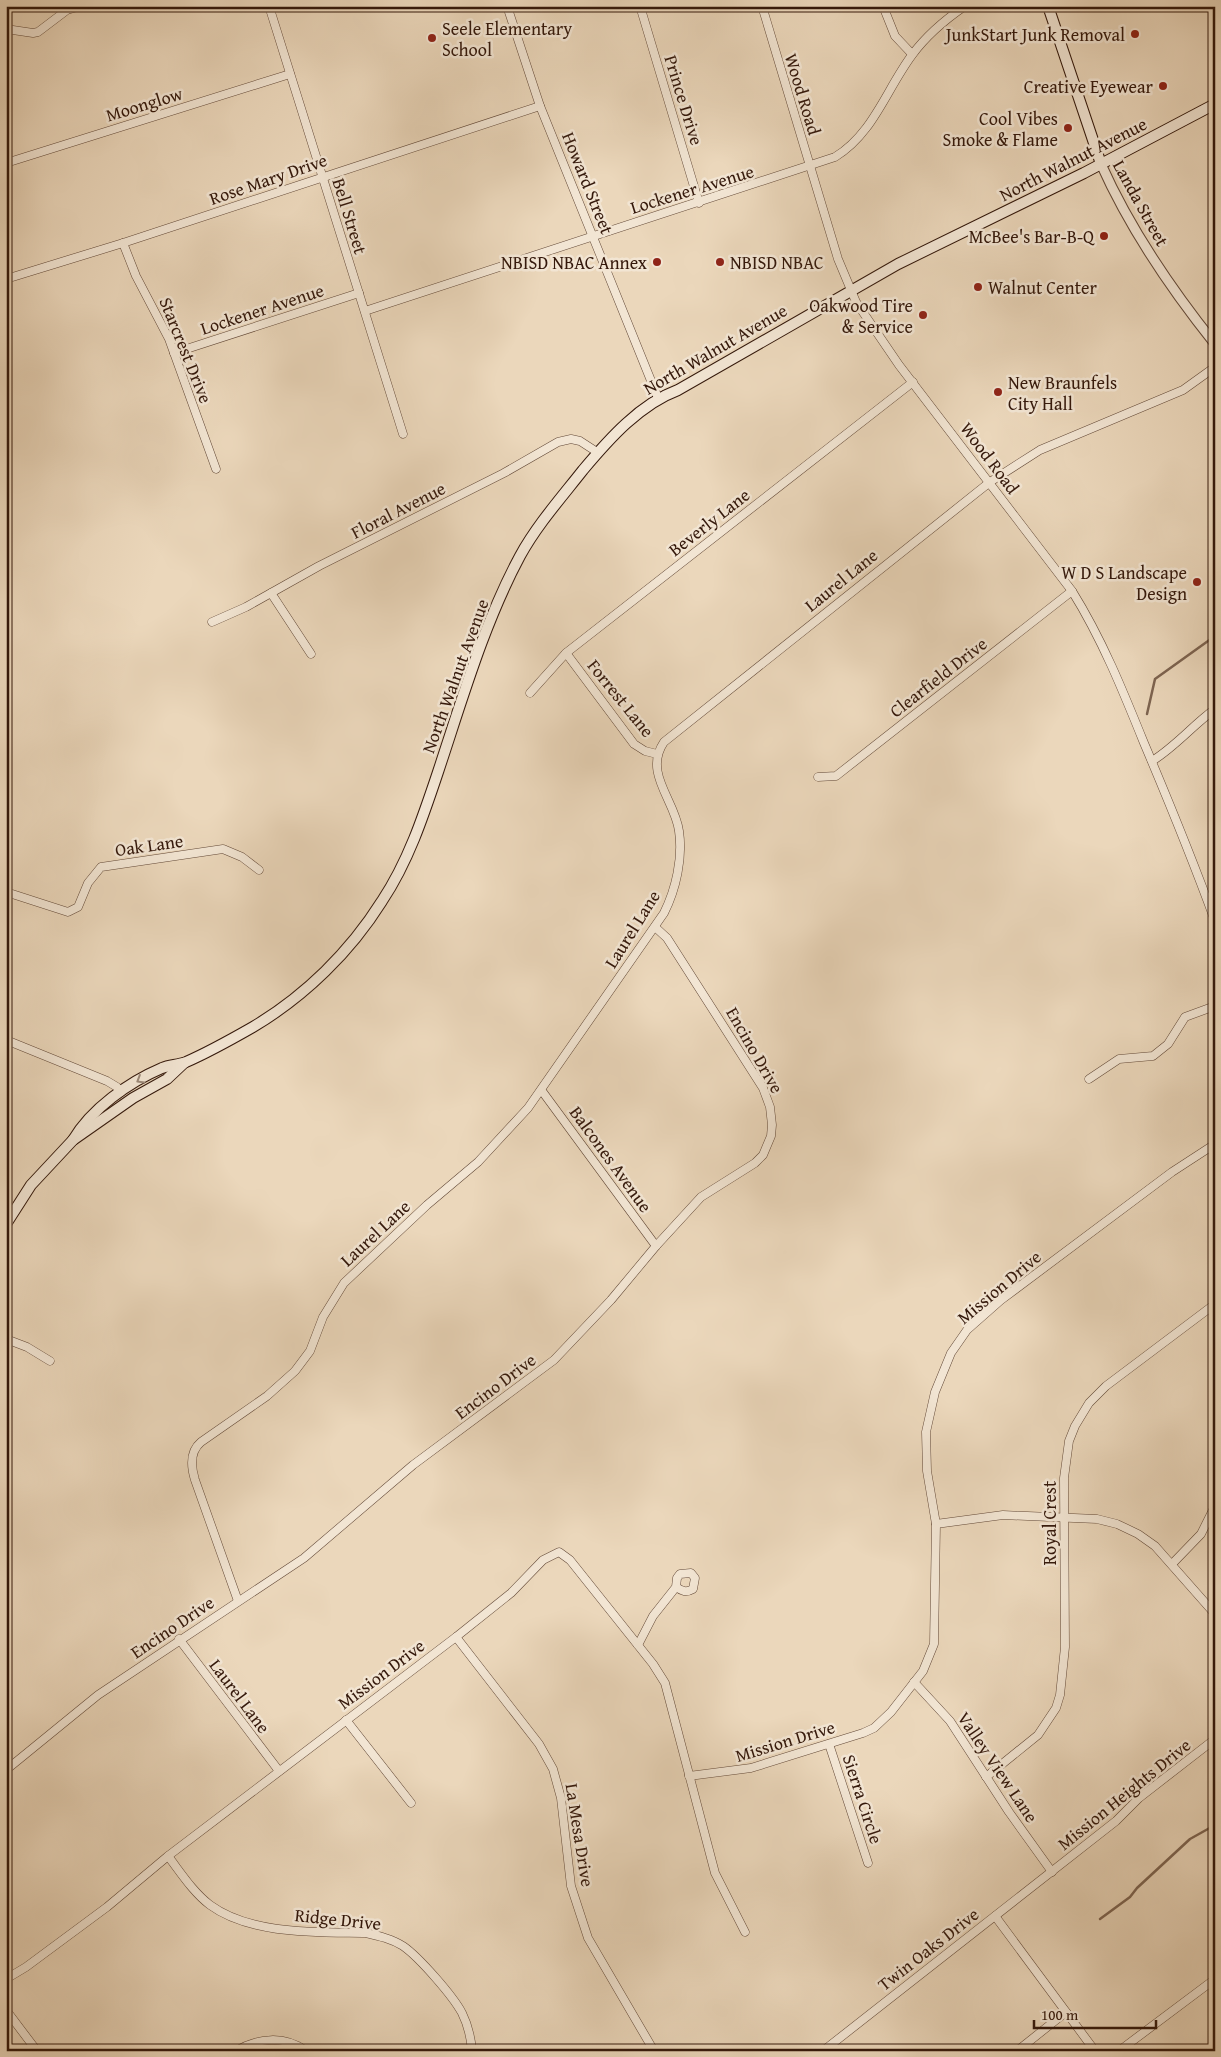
<svg xmlns="http://www.w3.org/2000/svg" width="1221" height="2057" viewBox="0 0 1221 2057" font-family="'Gentium Book Plus',serif">
<style>
.lines{fill:none;stroke-linecap:round;stroke-linejoin:round}
.stream{stroke:#7d6451;stroke-width:2.5}
.minor-casing{stroke:#624837;stroke-width:9}
.tertiary-casing{stroke:#624837;stroke-width:11}
.secondary-casing{stroke:#34180b;stroke-width:12}
.minor{stroke:#f2e5d3;stroke-width:8}
.tertiary{stroke:#f2e5d3;stroke-width:9}
.secondary{stroke:#f2e5d3;stroke-width:10}
.oneway{stroke:#9c8979}
.poi-dot{fill:#8f2418;stroke:#f2e5d3;stroke-width:2}
.labels{text-anchor:middle;dominant-baseline:central;stroke-width:5;stroke-linejoin:round;paint-order:stroke}
.poi-label{font-size:18px;fill:#34180b;stroke:#f2e5d3;text-anchor:end}
.street-label{font-size:18px;fill:#34180b;stroke:#f2e5d3}
</style>
<rect width="100%" height="100%" fill="#ebd7bb"/>
<filter id="stains"><feTurbulence type="fractalNoise" baseFrequency=".004" numOctaves="4"/><feColorMatrix values="0 0 0 0 .2 0 0 0 0 .09 0 0 0 0 .02 0 0 0 .5 -.17"/></filter>
<radialGradient id="worn" r=".72"><stop offset=".6" stop-color="#630" stop-opacity="0"/><stop offset="1" stop-color="#630" stop-opacity=".3"/></radialGradient>
<g class="lines">
<g class="stream">
<polyline points="1147,714 1155,679 1215,636"/>
<polyline points="1100,1919 1130,1897 1137,1888 1190,1839 1215,1825"/>
</g>
<defs>
<g id="minor">
<polyline points="269,6 403,434"/>
<polyline points="507,6 540,106 658,398"/>
<polyline points="640,6 699,203"/>
<path d="M762,6L838,259L856,302L899,365L1072,591C1102,639 1123,691 1144,743C1169,802 1193,861 1215,921"/>
<polyline points="883,6 895,36 912,54"/>
<polyline points="6,29 33,33 38,32 67,10 81,6"/>
<polyline points="6,163 290,74"/>
<polyline points="123,243 136,276 169,339 216,469"/>
<polyline points="6,279 123,243 540,106"/>
<path d="M365,311L835,157C873,134 886,90 912,55C926,36 946,19 965,6"/>
<polyline points="174,353 359,293"/>
<polyline points="271,593 311,654"/>
<polyline points="212,622 246,607 319,566 504,473 558,442 571,439 580,441 597,452"/>
<polyline points="566,653 634,744 645,751 657,754"/>
<polyline points="530,693 566,653 913,382"/>
<path d="M1152,761C1175,747 1193,725 1215,709"/>
<polyline points="818,777 836,776 1072,591"/>
<polyline points="6,892 68,912 78,907 88,883 101,867 223,849 242,857 259,870"/>
<polyline points="6,1040 107,1081 117,1087 121,1092"/>
<polyline points="1089,1079 1119,1059 1153,1056 1168,1044 1185,1017 1215,1006"/>
<polyline points="542,1091 656,1246"/>
<polyline points="6,1339 27,1347 50,1361"/>
<polyline points="936,1524 1003,1515 1097,1519 1117,1524 1138,1534 1155,1546 1215,1614"/>
<polyline points="1172,1564 1201,1534 1215,1506"/>
<path d="M238,1601L195,1480C191,1467 189,1452 201,1442L267,1396L295,1371L310,1351L323,1317L344,1283L427,1205L478,1162L528,1108L664,913C676,889 683,858 679,831C675,800 643,773 664,742L990,482L1040,450L1183,390L1215,367"/>
<polyline points="456,1637 539,1744 553,1769 561,1798 571,1886 588,1938 654,2051"/>
<polyline points="179,1639 279,1771"/>
<path d="M638,1645L653,1616L676,1587C682,1591 686,1593 693,1589L695,1578L691,1573L680,1574L677,1578L676,1587"/>
<polyline points="914,1682 950,1721 1009,1812 1052,1872"/>
<polyline points="346,1720 411,1803"/>
<polyline points="829,1744 868,1863"/>
<polyline points="6,1770 98,1695 304,1558 413,1465 554,1360 611,1300 656,1246 701,1197 755,1163 763,1155 771,1136 772,1125 770,1107 763,1088 667,938 655,927"/>
<polyline points="689,1776 751,1768 863,1733 874,1728 891,1712 923,1671 934,1644 936,1524 927,1471 926,1432 935,1392 951,1353 967,1330 1001,1300 1172,1172 1215,1144"/>
<polyline points="986,1777 1038,1735 1056,1708 1060,1695 1065,1647 1064,1478 1069,1441 1075,1426 1089,1403 1106,1386 1215,1304"/>
<path d="M168,1856C181,1873 193,1892 210,1905C251,1935 318,1932 366,1933C379,1936 392,1939 403,1946C419,1957 453,1996 462,2013C468,2025 471,2038 472,2051"/>
<polyline points="995,1916 1095,2051"/>
<polyline points="6,1979 26,1967 107,1907 168,1856 456,1637 511,1593 543,1560 559,1552 570,1560 653,1664 665,1683 715,1873 745,1932"/>
<polyline points="6,2010 37,2051"/>
<path d="M236,2051C258,2038 284,2035 306,2051"/>
<polyline points="823,2051 1116,1821 1139,1798 1215,1739"/>
<polyline points="1017,2051 1066,2012"/>
<polyline points="1119,2051 1215,1979"/>
</g>
<path id="tertiary" d="M1101,164C1130,229 1171,289 1215,344"/>
<g id="secondary">
<polyline points="1048,6 1101,164"/>
<path d="M73,1140C91,1109 129,1082 162,1068C170,1065 178,1065 186,1062C209,1052 232,1039 253,1027C305,996 350,952 382,901C408,862 423,817 438,772C462,700 484,623 520,556C537,525 561,498 583,470C609,439 640,404 678,390L898,264L1084,173L1215,104"/>
<polyline points="6,1224 31,1185 73,1140 133,1098 167,1079 184,1063"/>
</g>
</defs>
<use href="#minor" class="minor-casing"/>
<use href="#tertiary" class="tertiary-casing"/>
<use href="#secondary" class="secondary-casing"/>
<use href="#minor" class="minor"/>
<use href="#tertiary" class="tertiary"/>
<use href="#secondary" class="secondary"/>
</g>
<defs><path id="oneway-chevron" d="M-2-3.5L2.5 0L-2 3.5" fill="none" stroke-width="1.6" stroke-linecap="round" stroke-linejoin="round" transform="scale(1.25)"/></defs>
<use class="oneway" href="#oneway-chevron" transform="translate(140 1080) rotate(149)"/>
<g class="poi-dot">
<circle cx="1135" cy="34" r="5"/>
<circle cx="432" cy="38" r="5"/>
<circle cx="1163" cy="86" r="5"/>
<circle cx="1068" cy="128" r="5"/>
<circle cx="1104" cy="236" r="5"/>
<circle cx="657" cy="262" r="5"/>
<circle cx="720" cy="262" r="5"/>
<circle cx="978" cy="287" r="5"/>
<circle cx="923" cy="315" r="5"/>
<circle cx="998" cy="392" r="5"/>
<circle cx="1197" cy="582" r="5"/>
</g>
<g class="labels">
<g class="poi-label">
<text x="442" y="28" text-anchor="start">Seele Elementary<tspan x="442" dy="21">School</tspan></text>
<text x="1125" y="34">JunkStart Junk Removal</text>
<text x="1153" y="86">Creative Eyewear</text>
<text x="1058" y="118">Cool Vibes<tspan x="1058" dy="21">Smoke &amp; Flame</tspan></text>
<text x="1094" y="236">McBee's Bar-B-Q</text>
<text x="647" y="262">NBISD NBAC Annex</text>
<text x="730" y="262" text-anchor="start">NBISD NBAC</text>
<text x="988" y="287" text-anchor="start">Walnut Center</text>
<text x="913" y="305">Oakwood Tire<tspan x="913" dy="21">&amp; Service</tspan></text>
<text x="1008" y="382" text-anchor="start">New Braunfels<tspan x="1008" dy="21">City Hall</tspan></text>
<text x="1187" y="572">W D S Landscape<tspan x="1187" dy="21">Design</tspan></text>
</g>
<g class="street-label">
<text transform="translate(803 94) rotate(73)">Wood Road</text>
<text transform="translate(684 100) rotate(73)">Prince Drive</text>
<text transform="translate(144 104) rotate(-17)">Moonglow</text>
<text transform="translate(1073 159) rotate(-27)">North Walnut Avenue</text>
<text transform="translate(268 179) rotate(-19)">Rose Mary Drive</text>
<text transform="translate(588 183) rotate(68)">Howard Street</text>
<text transform="translate(692 189) rotate(-17)">Lockener Avenue</text>
<text transform="translate(1141 203) rotate(61)">Landa Street</text>
<text transform="translate(350 216) rotate(73)">Bell Street</text>
<text transform="translate(262 309) rotate(-18)">Lockener Avenue</text>
<text transform="translate(715 349) rotate(-30)">North Walnut Avenue</text>
<text transform="translate(186 350) rotate(68)">Starcrest Drive</text>
<text transform="translate(990 458) rotate(53)">Wood Road</text>
<text transform="translate(398 510) rotate(-27)">Floral Avenue</text>
<text transform="translate(709 522) rotate(-38)">Beverly Lane</text>
<text transform="translate(841 580) rotate(-39)">Laurel Lane</text>
<text transform="translate(455 676) rotate(-70)">North Walnut Avenue</text>
<text transform="translate(938 677) rotate(-38)">Clearfield Drive</text>
<text transform="translate(621 698) rotate(51)">Forrest Lane</text>
<text transform="translate(149 845) rotate(-8)">Oak Lane</text>
<text transform="translate(632 929) rotate(-58)">Laurel Lane</text>
<text transform="translate(755 1050) rotate(60)">Encino Drive</text>
<text transform="translate(611 1159) rotate(54)">Balcones Avenue</text>
<text transform="translate(375 1233) rotate(-43)">Laurel Lane</text>
<text transform="translate(999 1287) rotate(-40)">Mission Drive</text>
<text transform="translate(495 1386) rotate(-37)">Encino Drive</text>
<text transform="translate(1049 1523) rotate(-90)">Royal Crest</text>
<text transform="translate(172 1627) rotate(-34)">Encino Drive</text>
<text transform="translate(381 1674) rotate(-37)">Mission Drive</text>
<text transform="translate(240 1696) rotate(53)">Laurel Lane</text>
<text transform="translate(785 1741) rotate(-17)">Mission Drive</text>
<text transform="translate(998 1767) rotate(56)">Valley View Lane</text>
<text transform="translate(1124 1794) rotate(-39)">Mission Heights Drive</text>
<text transform="translate(863 1799) rotate(72)">Sierra Circle</text>
<text transform="translate(580 1835) rotate(81)">La Mesa Drive</text>
<text transform="translate(338 1919) rotate(6)">Ridge Drive</text>
<text transform="translate(928 1949) rotate(-38)">Twin Oaks Drive</text>
</g>
</g>
<rect width="1221" height="2057" fill="none" stroke="#ebd7bb" stroke-width="25"/>
<rect x="8" y="8" width="1206" height="2042" fill="none" stroke="#34180b" stroke-width="2.5"/>
<rect x="12" y="12" width="1196" height="2032" fill="none" stroke="#34180b"/>
<path d="M1034 2020v8h122v-8" fill="none" stroke="#34180b" stroke-width="2.5"/>
<text x="1041" y="2020" font-size="15" fill="#34180b" stroke="#f2e5d3" stroke-width="4" paint-order="stroke">100 m</text>
<rect width="100%" height="100%" filter="url(#stains)"/>
<rect width="100%" height="100%" fill="url(#worn)"/>
</svg>
